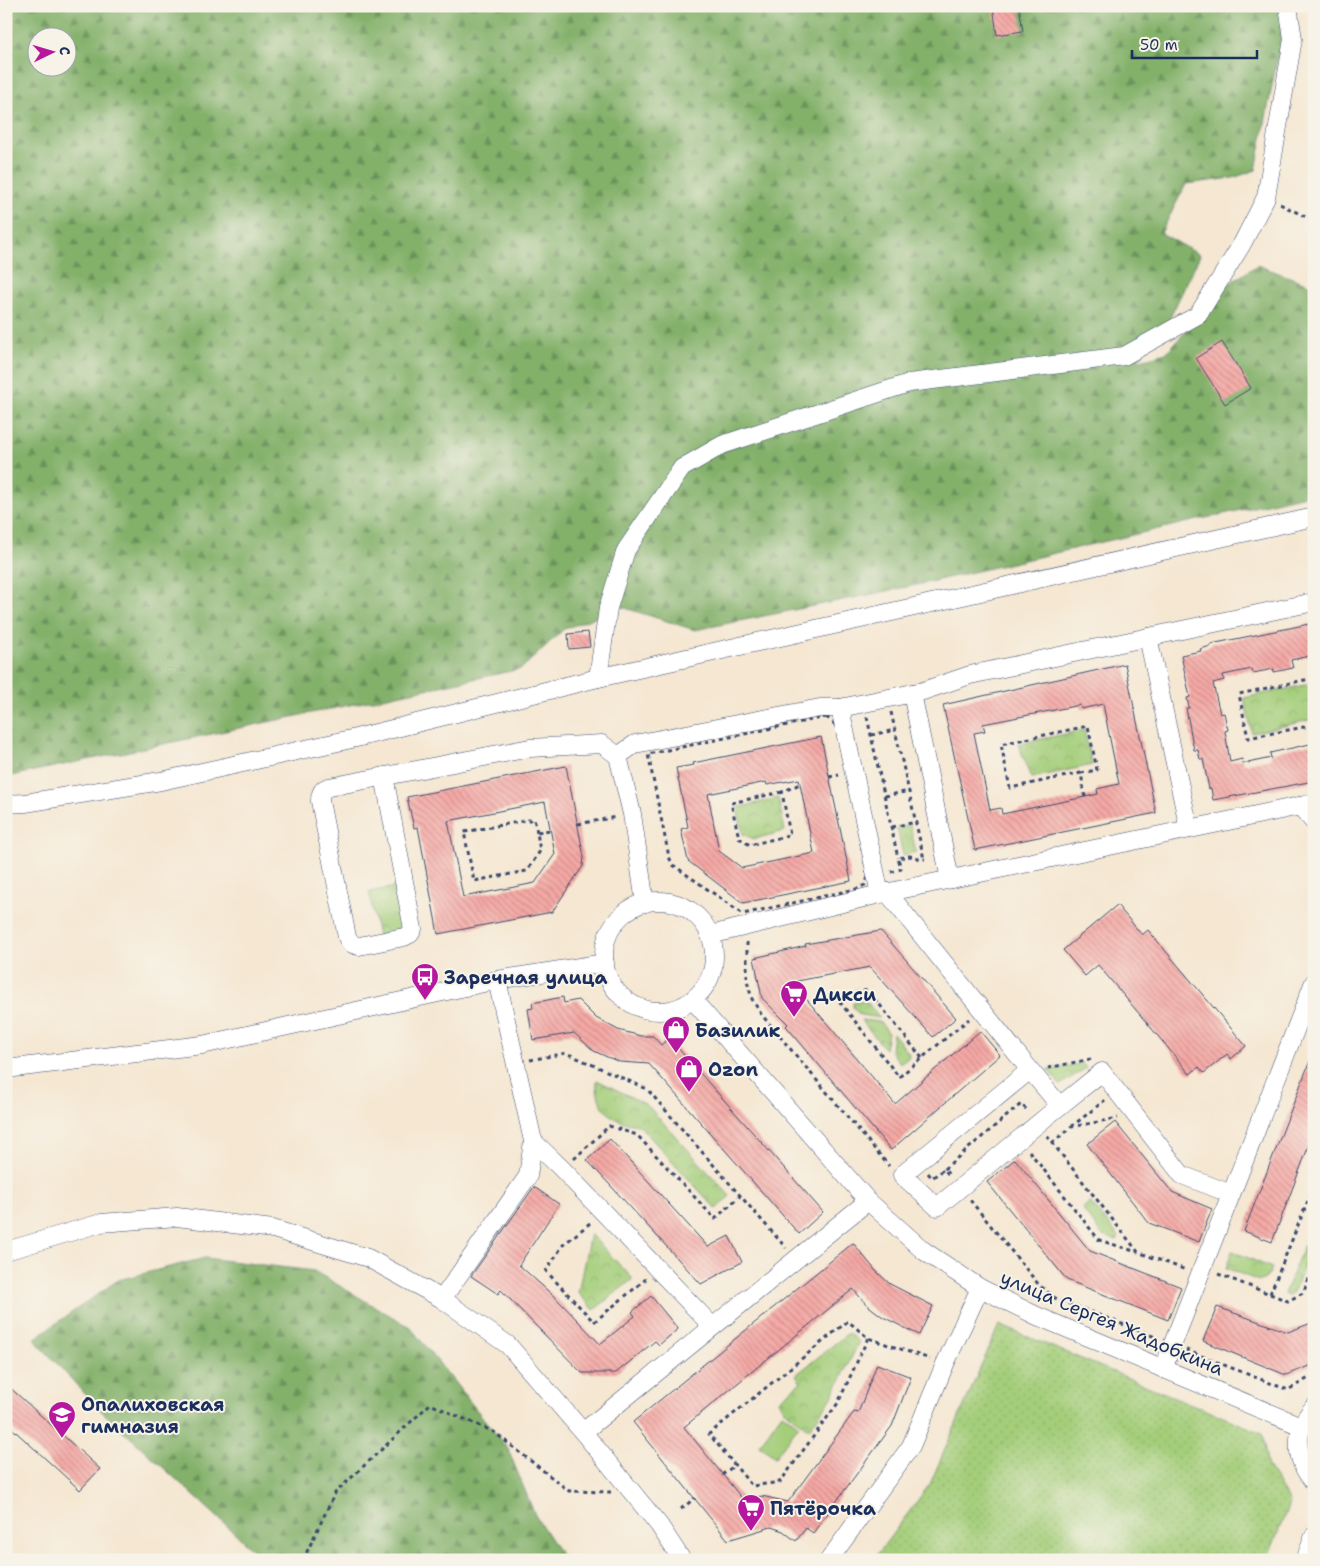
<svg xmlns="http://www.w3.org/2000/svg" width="1320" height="1566" viewBox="0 0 1320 1566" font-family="'Shantell Sans',sans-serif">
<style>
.grass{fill:url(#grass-dots);stroke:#607e6c}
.forest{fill:url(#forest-firs);stroke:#4f7064;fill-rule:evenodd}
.park{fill:url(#park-crowns);stroke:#607e6c}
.pitch{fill:#a4ce7a;stroke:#607e6c}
.building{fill:url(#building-back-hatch);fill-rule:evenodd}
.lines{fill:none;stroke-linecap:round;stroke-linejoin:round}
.minor-casing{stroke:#3c4b6f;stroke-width:19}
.path{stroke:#3c4b6f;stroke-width:3;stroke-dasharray:4 4;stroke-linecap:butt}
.minor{stroke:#fff;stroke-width:18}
.labels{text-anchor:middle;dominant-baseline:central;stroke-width:4;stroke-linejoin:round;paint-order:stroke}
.poi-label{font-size:19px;font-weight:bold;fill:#1b2f5e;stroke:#f7f3e8;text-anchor:start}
.street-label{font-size:19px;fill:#1b2f5e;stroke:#f7f3e8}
</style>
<defs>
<pattern id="grass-dots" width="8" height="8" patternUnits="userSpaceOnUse" patternTransform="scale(1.25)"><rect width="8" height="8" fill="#a4ce7a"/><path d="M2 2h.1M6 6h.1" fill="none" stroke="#8db16c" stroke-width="1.8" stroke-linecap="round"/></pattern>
<pattern id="forest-firs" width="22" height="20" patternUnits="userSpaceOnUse" patternTransform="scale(1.25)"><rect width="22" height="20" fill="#83b16a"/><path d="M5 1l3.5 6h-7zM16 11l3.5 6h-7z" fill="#6a905a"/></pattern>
<pattern id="park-crowns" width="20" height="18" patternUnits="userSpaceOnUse" patternTransform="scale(1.25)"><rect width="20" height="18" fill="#a4ce7a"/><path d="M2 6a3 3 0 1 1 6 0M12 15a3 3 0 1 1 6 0" fill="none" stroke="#8db16c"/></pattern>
<pattern id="building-back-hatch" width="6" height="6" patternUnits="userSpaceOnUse" patternTransform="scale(1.25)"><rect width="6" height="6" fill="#f6a9a5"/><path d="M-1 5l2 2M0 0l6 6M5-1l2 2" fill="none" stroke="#c68a8a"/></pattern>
</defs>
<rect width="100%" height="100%" fill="#f7f3e8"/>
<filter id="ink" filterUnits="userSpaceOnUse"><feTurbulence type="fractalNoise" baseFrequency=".02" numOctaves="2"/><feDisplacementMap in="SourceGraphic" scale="10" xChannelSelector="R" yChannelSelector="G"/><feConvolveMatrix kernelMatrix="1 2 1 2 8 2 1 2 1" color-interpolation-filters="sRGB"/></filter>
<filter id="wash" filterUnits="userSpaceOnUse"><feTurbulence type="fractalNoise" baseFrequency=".0096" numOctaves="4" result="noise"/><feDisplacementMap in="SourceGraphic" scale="20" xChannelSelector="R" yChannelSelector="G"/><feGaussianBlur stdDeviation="1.12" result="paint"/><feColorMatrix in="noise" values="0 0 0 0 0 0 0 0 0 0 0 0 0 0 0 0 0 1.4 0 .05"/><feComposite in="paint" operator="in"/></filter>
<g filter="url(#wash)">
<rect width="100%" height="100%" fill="#f5e7d2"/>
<polygon class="grass" points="999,1325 1262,1433 1268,1467 1290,1502 1267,1560 873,1560 930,1484"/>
<g class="forest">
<path d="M6,6H1299L1284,23L1256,170L1233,178L1186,184L1161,233L1200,255L1168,322L1137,361L1166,353L1229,284L1257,265L1314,286V493L917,585L695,630L622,607L564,629L521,669L6,777ZM38,38H68V68H38Z"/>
<polygon points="205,1258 314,1271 410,1327 508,1449 535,1515 564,1560 262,1560 236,1534 97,1407 34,1339 118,1280"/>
</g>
<g class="park">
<polygon points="1314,683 1314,719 1252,733 1244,698"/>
<polygon points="1084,730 1092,765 1032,778 1018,744"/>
<polygon points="778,798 785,831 754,839 743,834 737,808"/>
<polygon points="910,825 916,852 903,855 897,828"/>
<polygon points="397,887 406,930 378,936 369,892"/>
<polygon points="865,1001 867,1002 880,1018 860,1015 853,1007 853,1003"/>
<polygon points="861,1020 880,1022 888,1032 885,1049"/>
<polygon points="893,1033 909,1054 909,1057 903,1062 899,1062 891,1051"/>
<polygon points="1082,1063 1086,1068 1060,1085 1048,1070"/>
<path d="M597,1080L647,1105L730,1196L716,1209L639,1125C612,1123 595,1107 597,1080Z"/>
<polygon points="1090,1202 1119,1237 1117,1240 1103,1236 1082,1209"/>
<polygon points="590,1234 633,1279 594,1310 578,1293"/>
<polygon points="1304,1245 1306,1263 1293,1293 1288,1296 1284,1294"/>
<path d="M1232,1251L1272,1268C1269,1275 1267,1280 1259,1281L1226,1268Z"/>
<polygon points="848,1333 859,1342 831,1399 809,1429 784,1410 779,1400 801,1382 796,1375"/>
</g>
<polygon class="pitch" points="782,1413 799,1425 775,1457 759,1445"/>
<g id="blocks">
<g class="building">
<polygon points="993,6 1019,6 1023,31 997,35"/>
<polygon points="1222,342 1251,388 1225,404 1196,358"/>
<polygon points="1314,623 1314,655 1291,660 1293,668 1274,672 1274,669 1253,673 1252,669 1223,675 1224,680 1213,683 1220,714 1224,713 1228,730 1225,731 1230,762 1242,759 1243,764 1271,758 1270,753 1310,744 1311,748 1314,747 1314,781 1213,800 1211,788 1209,789 1203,759 1200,759 1198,750 1194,750 1186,708 1189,708 1187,698 1190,697 1181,655 1201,651 1200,649 1211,646 1211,644"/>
<polygon points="588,632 590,647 569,649 568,634"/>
<path d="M1125,664L1156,813L975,850L943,705ZM1103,704L1119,784L1097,789L1098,794L1085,797L1002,814L1001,808L990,810L974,733L985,731L983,724L1080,705L1081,709Z"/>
<path d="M821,737L851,881L743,903L688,861L681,829L688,827L676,768L694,765L693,763ZM799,779L814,853L742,868L719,851L708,794L766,782L767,785Z"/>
<path d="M566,766L584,857L583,866L552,912L438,934L418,827L414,828L407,797ZM545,802L555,854L535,883L463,897L448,821Z"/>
<polygon points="1117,905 1142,935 1148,930 1246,1046 1231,1059 1227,1054 1204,1073 1199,1067 1190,1074 1098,965 1085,976 1063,950"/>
<polygon points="881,931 956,1018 933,1037 870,967 792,982 895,1104 980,1031 1000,1055 891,1150 786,1026 788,1024 762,998 754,958 806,946 805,944"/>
<polygon points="563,997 564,1003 578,1000 596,1018 618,1030 641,1036 653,1036 661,1045 669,1038 823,1212 799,1234 649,1064 620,1062 607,1057 594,1051 574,1033 533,1040 528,1009 533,1008 532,1003"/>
<polygon points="1313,1053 1314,1132 1272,1242 1244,1231"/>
<polygon points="1115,1122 1172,1192 1212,1209 1199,1242 1149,1223 1087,1144"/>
<polygon points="610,1139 708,1247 729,1236 742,1262 701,1284 587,1160"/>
<polygon points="1015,1159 1090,1251 1181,1287 1168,1320 1067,1280 987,1182"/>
<polygon points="534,1187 559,1204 519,1265 558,1300 600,1344 635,1316 632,1312 651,1296 678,1329 659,1345 655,1341 616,1373 582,1373 501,1290 498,1294 471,1276"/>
<polygon points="853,1243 876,1271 890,1284 933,1306 919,1335 883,1317 866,1304 853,1289 684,1427 744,1501 762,1496 788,1502 854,1412 858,1413 877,1364 911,1377 892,1426 813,1533 806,1528 796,1541 783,1531 771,1527 728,1540 633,1422"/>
<polygon points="1217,1307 1288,1332 1314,1322 1314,1364 1286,1375 1203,1341"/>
<polygon points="6,1384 100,1469 80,1490 6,1423"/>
</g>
</g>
</g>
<g filter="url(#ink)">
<use href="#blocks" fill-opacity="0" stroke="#3c4b6f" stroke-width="1"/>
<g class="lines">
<defs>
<g id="minor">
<polyline points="1148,637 1189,829"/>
<polyline points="598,678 608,608 626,550 682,468 722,445 909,383 1124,356 1198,315 1242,244 1266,197 1293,39 1288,6"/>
<polyline points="912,693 950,879"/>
<polyline points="840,708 880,894"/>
<polyline points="618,756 635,744 820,708 840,708 923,691 970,675 1314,602"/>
<path d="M384,776L413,929L410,934L404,937L359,946C352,945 349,943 347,937L320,801C320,793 322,789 329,787L530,748L602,744L618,756L632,814L645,903"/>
<polyline points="6,804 25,803 161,781 356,738 598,678 1314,517"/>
<polyline points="1300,806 1314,822"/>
<polyline points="887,892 1030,1070"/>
<circle cx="659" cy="956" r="55"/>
<polyline points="710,935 880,894 1314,803"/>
<polyline points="693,1000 868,1201 924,1251 980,1288 1037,1316 1301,1426"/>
<polyline points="6,1069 202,1045 497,980 605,963"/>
<polyline points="1060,1106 1030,1070 902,1175 937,1207 1051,1113 1102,1072 1182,1175 1231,1194"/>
<polyline points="533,1141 562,1169 712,1326"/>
<polyline points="6,1251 101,1223 177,1217 273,1229 368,1258 442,1299 508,1345 583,1432 659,1525 682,1560"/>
<polyline points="442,1299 528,1176 533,1141 497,980"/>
<polyline points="1163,1369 1314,982"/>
<path d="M1314,1407C1294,1430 1293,1459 1314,1482"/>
<polyline points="583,1432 868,1201"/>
<polyline points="829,1560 911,1446 945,1364 980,1288"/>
<polyline points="1305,1560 1314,1536"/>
</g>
</defs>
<use href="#minor" class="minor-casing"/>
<g class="path">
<polyline points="1280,204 1314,221"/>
<polyline points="1314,678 1239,694 1248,738 1314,725"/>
<polyline points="891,712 924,859"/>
<polygon points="826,717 833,722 838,731 868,877 865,885 856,889 743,914 673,865 669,857 648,754"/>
<polyline points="867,717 898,858"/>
<polyline points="871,735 895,730"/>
<polyline points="1081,773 1097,770 1088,726 1001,744 1010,788 1081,773 1085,797"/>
<polyline points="829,777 839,775"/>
<polyline points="782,792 731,803 739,838 750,845 790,835 782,792 800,784"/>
<polyline points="885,796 909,791"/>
<polyline points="578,824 616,817"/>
<polyline points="892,827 916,822"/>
<polyline points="537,832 534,819 464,832 474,881 527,871 540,851 537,832 550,830"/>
<polyline points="891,872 901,869 898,858 910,856 921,859 925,859"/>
<polyline points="747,942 747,981 752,999 761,1014 889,1166"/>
<polyline points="922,1058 868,990 845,995 839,1001 899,1077 969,1019"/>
<polyline points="530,1060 566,1053 647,1089 786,1248"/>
<polyline points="1048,1068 1091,1059"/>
<polyline points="1071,1127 1105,1100"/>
<polyline points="1047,1136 1138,1252 1186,1270"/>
<polyline points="1052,1143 1071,1127 1118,1118"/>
<polyline points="1029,1151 1099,1240 1137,1252"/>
<polyline points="574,1159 609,1126 637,1135 715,1219 740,1196"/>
<polyline points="944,1169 1021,1104 1029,1112"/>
<polyline points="928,1173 932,1178 944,1169 949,1175"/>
<polyline points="970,1200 1039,1285 1055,1298 1158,1338"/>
<polyline points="590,1223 563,1245 546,1271 594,1322 646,1279"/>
<polyline points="1218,1274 1270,1294 1314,1186"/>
<polyline points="1270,1294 1288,1301 1303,1293 1314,1267"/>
<polyline points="868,1338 838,1403 780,1482 752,1486 709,1434 848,1321 868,1338 930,1359"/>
<polyline points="1186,1350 1288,1390 1314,1375"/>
<polyline points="722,1475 735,1465"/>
<polyline points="681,1509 695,1498"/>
<polyline points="303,1560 335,1493 430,1404 494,1432 569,1491 611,1492"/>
</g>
<use href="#minor" class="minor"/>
</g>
</g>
<defs>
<symbol id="bus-pin" viewBox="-11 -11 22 30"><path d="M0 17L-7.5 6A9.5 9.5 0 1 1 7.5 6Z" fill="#b5179e" stroke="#f7f3e8"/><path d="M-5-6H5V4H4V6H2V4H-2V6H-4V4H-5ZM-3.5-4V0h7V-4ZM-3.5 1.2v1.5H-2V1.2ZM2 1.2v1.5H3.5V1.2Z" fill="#fff"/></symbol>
<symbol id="supermarket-pin" viewBox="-11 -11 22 30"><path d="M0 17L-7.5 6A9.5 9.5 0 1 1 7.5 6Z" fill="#b5179e" stroke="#f7f3e8"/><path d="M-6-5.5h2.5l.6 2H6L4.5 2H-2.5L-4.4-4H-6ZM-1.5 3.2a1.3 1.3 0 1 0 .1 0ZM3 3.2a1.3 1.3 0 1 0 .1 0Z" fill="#fff"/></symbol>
<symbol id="shop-pin" viewBox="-11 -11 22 30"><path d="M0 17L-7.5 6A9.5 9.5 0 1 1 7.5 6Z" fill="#b5179e" stroke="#f7f3e8"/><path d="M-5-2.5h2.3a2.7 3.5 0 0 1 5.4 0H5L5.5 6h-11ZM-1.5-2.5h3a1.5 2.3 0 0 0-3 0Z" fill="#fff"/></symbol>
<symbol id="school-pin" viewBox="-11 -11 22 30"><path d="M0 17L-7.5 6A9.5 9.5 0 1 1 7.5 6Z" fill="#b5179e" stroke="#f7f3e8"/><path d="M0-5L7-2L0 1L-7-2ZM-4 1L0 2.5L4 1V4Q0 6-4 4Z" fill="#fff"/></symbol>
</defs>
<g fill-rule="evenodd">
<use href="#bus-pin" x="409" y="961" width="32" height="43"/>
<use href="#supermarket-pin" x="778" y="978" width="32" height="43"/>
<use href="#shop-pin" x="660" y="1014" width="32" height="43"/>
<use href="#shop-pin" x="673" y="1053" width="32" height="43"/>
<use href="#school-pin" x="46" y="1399" width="32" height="43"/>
<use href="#supermarket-pin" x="735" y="1492" width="32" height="43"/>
</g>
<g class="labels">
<g class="poi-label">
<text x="444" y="977">Заречная улица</text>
<text x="813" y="994">Дикси</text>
<text x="695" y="1030">Базилик</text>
<text x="708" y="1069">Ozon</text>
<text x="81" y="1404">Опалиховская<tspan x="81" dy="22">гимназия</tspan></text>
<text x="770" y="1508">Пятёрочка</text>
</g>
<g class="street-label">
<text transform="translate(1112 1323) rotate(23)">улица Сергея Жадобкина</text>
</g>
</g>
<rect width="1320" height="1566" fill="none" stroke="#f7f3e8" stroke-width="25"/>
<g transform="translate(52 52) rotate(85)"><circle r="24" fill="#f7f3e8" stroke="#9fa5b1"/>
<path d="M0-4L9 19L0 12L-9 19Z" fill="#b5179e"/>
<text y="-8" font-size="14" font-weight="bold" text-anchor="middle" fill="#1b2f5e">С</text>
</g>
<path d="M1132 50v8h125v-8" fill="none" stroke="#1b2f5e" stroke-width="2.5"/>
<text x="1140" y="50" font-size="15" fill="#1b2f5e" stroke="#f7f3e8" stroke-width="4" paint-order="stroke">50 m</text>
</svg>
